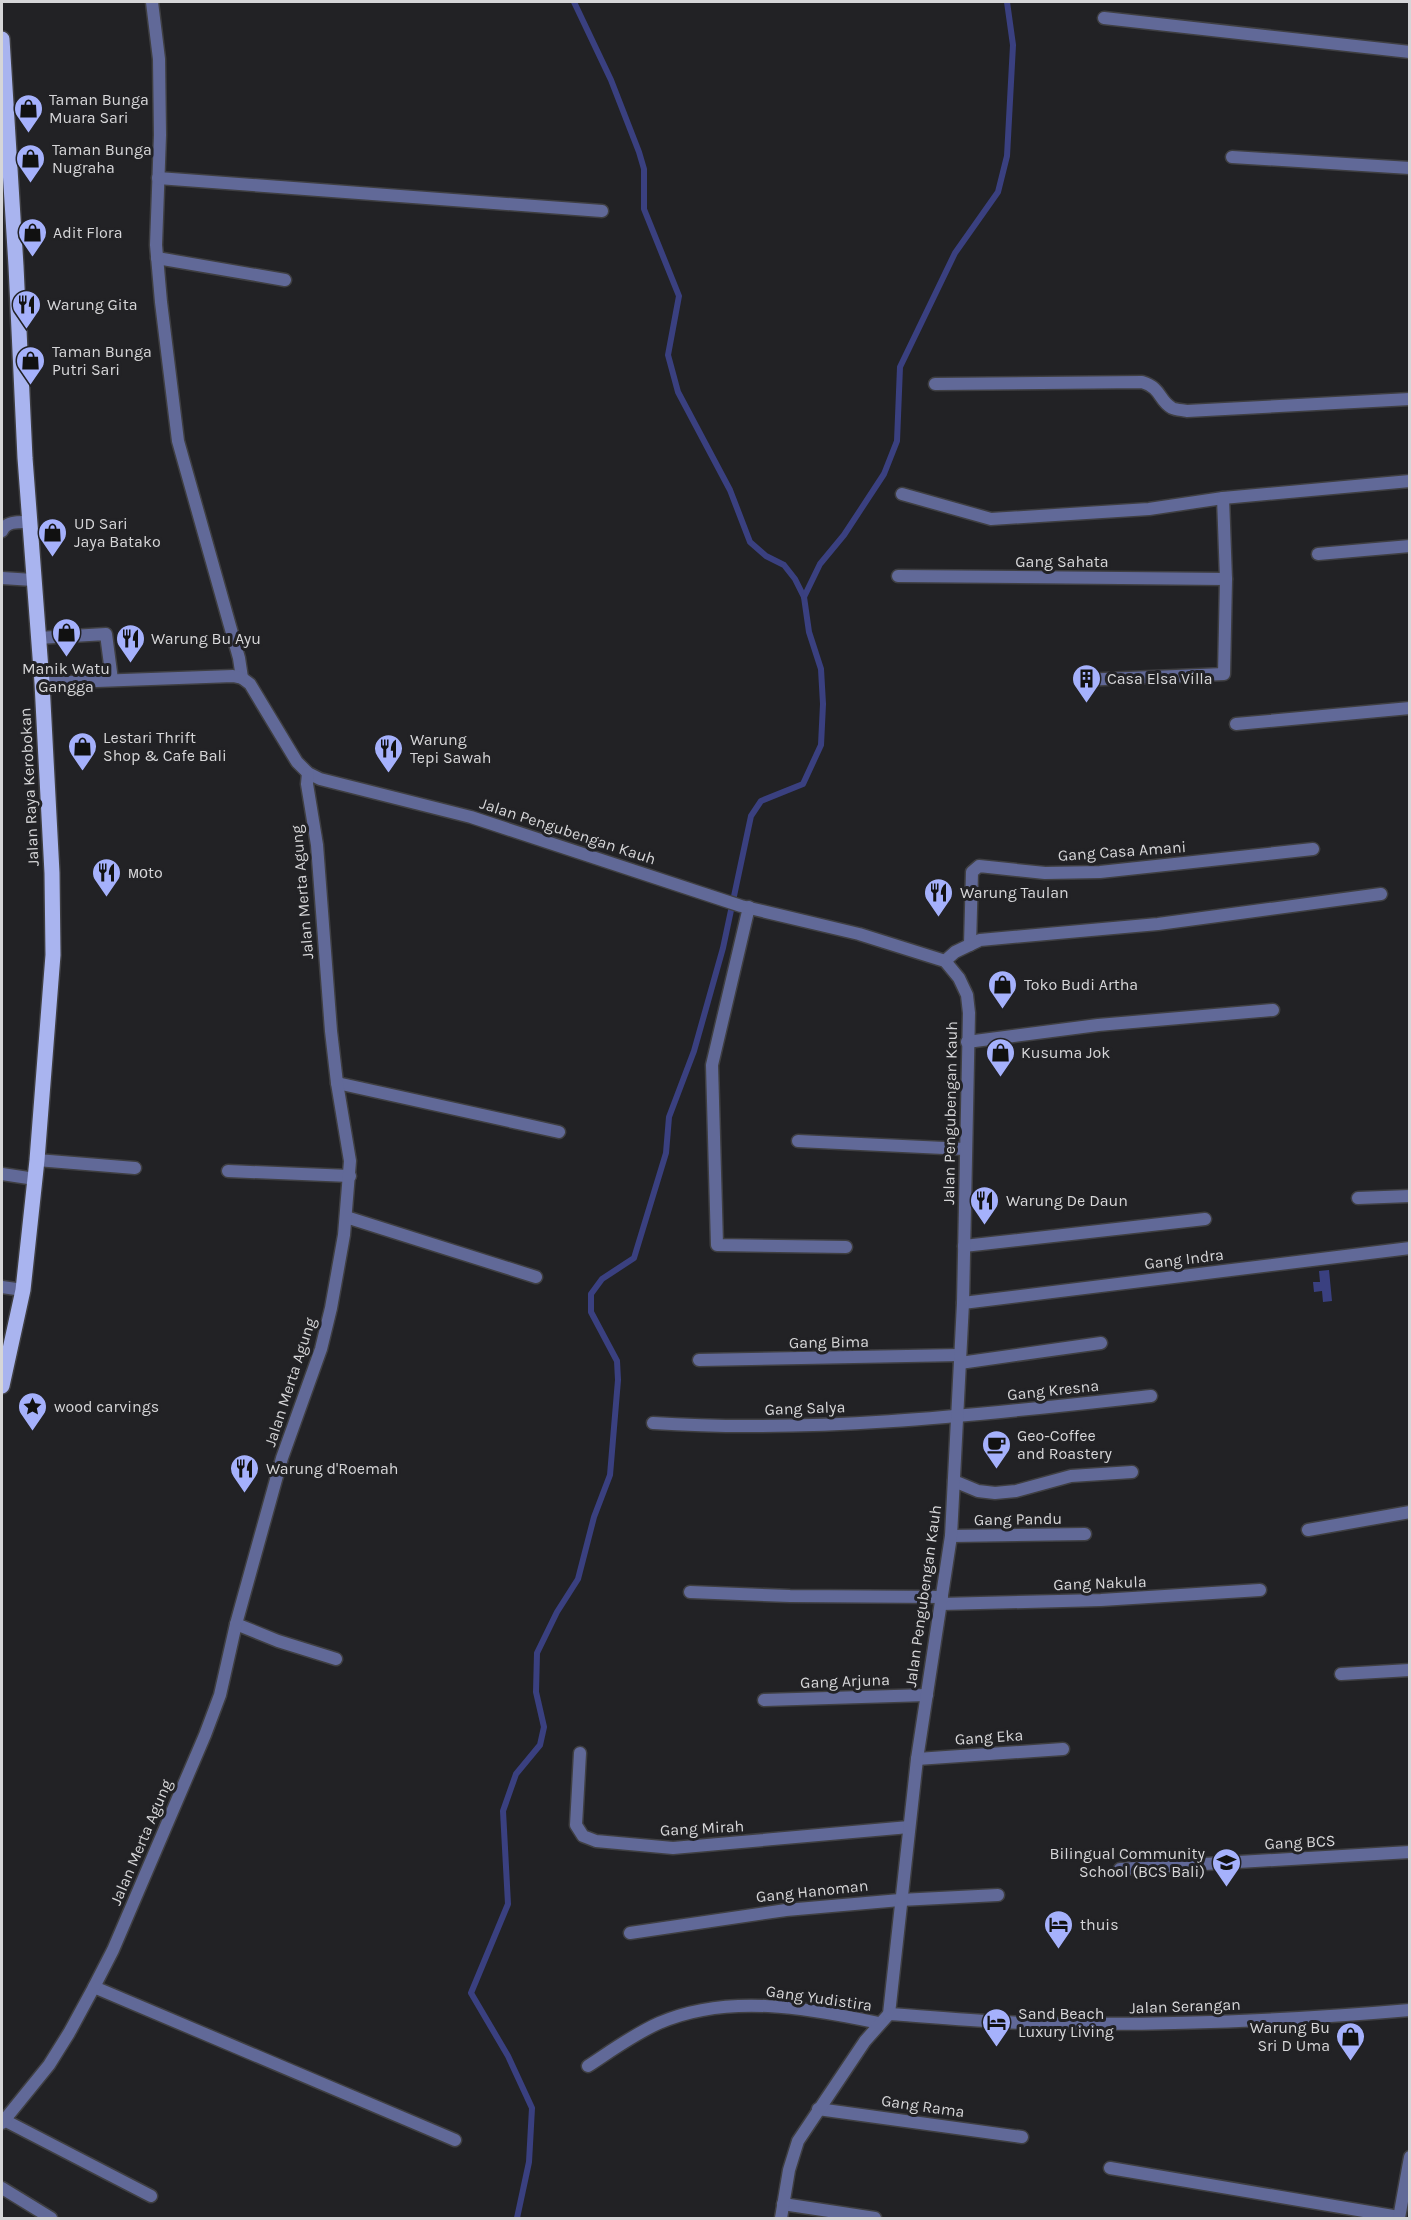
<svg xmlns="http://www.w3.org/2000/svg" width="1411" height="2220" viewBox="0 0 1411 2220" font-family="Karla,sans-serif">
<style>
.water{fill:#3a4080}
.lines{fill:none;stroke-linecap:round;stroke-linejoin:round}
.stream{stroke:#3a4080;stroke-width:6}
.service-casing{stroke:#3f3f42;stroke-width:15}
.minor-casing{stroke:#3f3f42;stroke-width:15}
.tertiary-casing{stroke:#3f3f42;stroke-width:15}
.primary-casing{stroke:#3f3f42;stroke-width:18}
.service{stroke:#616998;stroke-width:12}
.minor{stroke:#616998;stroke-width:12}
.tertiary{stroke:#616998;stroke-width:12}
.primary{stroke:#a9b4ef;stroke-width:15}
.labels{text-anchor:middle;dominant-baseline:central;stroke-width:6;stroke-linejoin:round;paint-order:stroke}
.poi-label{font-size:16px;fill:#d6d6d8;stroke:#222225;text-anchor:start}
.street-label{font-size:16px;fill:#d6d6d8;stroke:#222225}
</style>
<rect width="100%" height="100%" fill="#222225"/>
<polygon class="water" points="1329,1270 1332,1301 1323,1302 1322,1291 1314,1292 1313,1282 1320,1282 1319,1271"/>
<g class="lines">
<g class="stream">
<polyline points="574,2 611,80 639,152 644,169 644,209 679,296 668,355 678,392 730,490 750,542 766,556 784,565 795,579 804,597"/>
<polyline points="517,2218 529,2162 532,2108 508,2056 471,1993 508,1904 503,1811 516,1774 540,1745 544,1727 536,1692 537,1653 557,1612 578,1579 594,1517 610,1475 618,1380 617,1361 591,1312 591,1294 602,1279 634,1258 666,1153 669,1117 694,1051 723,948 751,816 761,801 803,784 821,745 823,704 821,669 809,632 804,597 820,564 844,535 884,474 897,441 900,367 955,253 998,192 1007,156 1013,45 1007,2"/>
</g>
<defs>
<g id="service">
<polyline points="157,258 285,280"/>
<path d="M2,531C6,521 19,522 29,522"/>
<polyline points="38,638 106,634 112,680"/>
<polyline points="337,1083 559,1132"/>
<polyline points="2,1174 35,1179"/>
<polyline points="236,1624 278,1641 336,1659"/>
<polyline points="4,2120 151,2196"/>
</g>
<g id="minor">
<polyline points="152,2 159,59 160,135 156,245 161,302 178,441 239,658 242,678"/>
<polyline points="1104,18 1410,52"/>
<polyline points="1232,157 1410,168"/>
<polyline points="158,178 602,211"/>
<path d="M935,384L1142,382C1162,388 1158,400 1172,408C1176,410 1183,410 1187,411L1410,399"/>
<polyline points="902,494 991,519 1149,509 1223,498 1410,481"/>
<polyline points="1318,554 1410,546"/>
<polyline points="898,576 1226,579"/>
<polyline points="1081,680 1224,674 1226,579 1223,498"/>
<polyline points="1236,724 1410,708"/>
<polyline points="749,907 712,1065 717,1245 846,1247"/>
<polyline points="970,945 972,872 979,866 1045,873 1100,872 1313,849"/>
<polyline points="945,961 955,952 980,940 1158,924 1381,894"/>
<polyline points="967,1042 1098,1025 1273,1010"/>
<polyline points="798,1141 965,1149"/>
<polyline points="37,1160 135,1168"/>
<polyline points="228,1171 350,1176"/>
<polyline points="1358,1198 1410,1196"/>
<polyline points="346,1217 536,1277"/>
<polyline points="964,1246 1205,1219"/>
<polyline points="2,1287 23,1290"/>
<polyline points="963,1303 1410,1248"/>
<polyline points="699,1360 960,1355"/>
<polyline points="960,1363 1101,1343"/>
<path d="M653,1423C819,1434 986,1414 1151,1396"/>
<polyline points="954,1481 978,1491 995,1493 1016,1491 1071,1476 1132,1472"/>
<polyline points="1308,1530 1410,1512"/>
<polyline points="951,1536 1085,1534"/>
<polyline points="690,1592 790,1596 942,1597"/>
<polyline points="941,1604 1101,1600 1260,1590"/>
<polyline points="1341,1674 1410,1670"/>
<polyline points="764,1700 927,1695"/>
<polyline points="580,1753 576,1825 583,1836 596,1841 673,1848 909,1827"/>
<polyline points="917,1759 1063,1749"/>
<polyline points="1120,1869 1410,1852"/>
<polyline points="630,1933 786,1910 900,1900 998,1895"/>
<polyline points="94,1987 455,2140"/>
<path d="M588,2066C611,2051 634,2034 659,2023C728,1993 808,2008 879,2023"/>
<polyline points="818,2109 1022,2137"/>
<polyline points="1110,2168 1399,2217"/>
<polyline points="2,2188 51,2218"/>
<polyline points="783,2204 875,2218"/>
</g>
<g id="tertiary">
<polyline points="2,578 33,580"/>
<polyline points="42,683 233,676 242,678 250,684 297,762 308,773 320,779 471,817 741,906 859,934 945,961 959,978 967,995 969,1013 963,1303 951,1536 917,1759 889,2014 865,2041 798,2141 789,2170 781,2218"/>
<path d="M889,2014C934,2017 980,2022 1026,2023C1154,2026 1282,2021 1410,2010"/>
<polyline points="2,2123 49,2065 69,2033 94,1987 113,1950 205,1735 220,1695 236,1624 282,1458 321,1349 331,1308 344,1235 350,1161 337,1083 331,1031 317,845 307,784 308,773"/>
<polyline points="1399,2218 1410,2157"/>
</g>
<polyline id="primary" points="2,39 16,266 25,458 42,683 52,873 53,955 37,1160 23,1290 2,1386"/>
</defs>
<use href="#service" class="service-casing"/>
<use href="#minor" class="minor-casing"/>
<use href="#tertiary" class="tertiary-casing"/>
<use href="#primary" class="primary-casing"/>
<use href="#service" class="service"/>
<use href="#minor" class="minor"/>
<use href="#tertiary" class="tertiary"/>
<use href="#primary" class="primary"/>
</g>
<defs>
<symbol id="shop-pin" viewBox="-11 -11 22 30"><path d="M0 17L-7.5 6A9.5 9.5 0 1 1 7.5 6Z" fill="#a5b1fc" stroke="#222225"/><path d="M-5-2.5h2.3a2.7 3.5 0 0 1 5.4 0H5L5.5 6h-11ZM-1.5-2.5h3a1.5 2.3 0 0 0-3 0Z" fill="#111"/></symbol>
<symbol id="restaurant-pin" viewBox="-11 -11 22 30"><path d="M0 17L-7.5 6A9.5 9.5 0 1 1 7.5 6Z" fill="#a5b1fc" stroke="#222225"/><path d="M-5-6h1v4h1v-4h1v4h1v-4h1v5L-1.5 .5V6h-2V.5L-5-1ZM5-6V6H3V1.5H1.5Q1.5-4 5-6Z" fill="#111"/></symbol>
<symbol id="building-pin" viewBox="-11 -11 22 30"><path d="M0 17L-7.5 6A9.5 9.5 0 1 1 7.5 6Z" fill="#a5b1fc" stroke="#222225"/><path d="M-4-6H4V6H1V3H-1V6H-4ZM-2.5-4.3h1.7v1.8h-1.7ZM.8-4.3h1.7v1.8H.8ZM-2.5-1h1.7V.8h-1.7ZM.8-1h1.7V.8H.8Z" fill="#111"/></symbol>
<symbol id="sight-pin" viewBox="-11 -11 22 30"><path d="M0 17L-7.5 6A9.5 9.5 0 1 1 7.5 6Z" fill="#a5b1fc" stroke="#222225"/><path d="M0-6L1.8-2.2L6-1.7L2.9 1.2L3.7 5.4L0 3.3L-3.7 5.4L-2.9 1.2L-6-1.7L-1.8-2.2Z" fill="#111"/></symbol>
<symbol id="cafe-pin" viewBox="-11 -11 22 30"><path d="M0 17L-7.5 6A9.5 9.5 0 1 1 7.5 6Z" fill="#a5b1fc" stroke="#222225"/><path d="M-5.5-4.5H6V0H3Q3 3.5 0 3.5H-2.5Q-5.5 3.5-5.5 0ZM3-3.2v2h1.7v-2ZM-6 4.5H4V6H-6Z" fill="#111"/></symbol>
<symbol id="school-pin" viewBox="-11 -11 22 30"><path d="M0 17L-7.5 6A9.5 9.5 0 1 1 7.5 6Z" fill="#a5b1fc" stroke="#222225"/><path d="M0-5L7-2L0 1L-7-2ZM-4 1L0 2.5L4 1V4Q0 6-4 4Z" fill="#111"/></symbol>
<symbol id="hotel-pin" viewBox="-11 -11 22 30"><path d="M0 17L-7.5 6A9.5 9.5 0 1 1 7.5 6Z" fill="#a5b1fc" stroke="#222225"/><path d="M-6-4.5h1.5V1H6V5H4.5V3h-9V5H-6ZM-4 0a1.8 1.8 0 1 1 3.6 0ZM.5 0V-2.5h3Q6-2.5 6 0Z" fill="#111"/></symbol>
</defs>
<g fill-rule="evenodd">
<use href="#shop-pin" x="12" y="92" width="33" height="45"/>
<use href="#shop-pin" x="14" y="142" width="33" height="45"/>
<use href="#shop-pin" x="16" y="216" width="33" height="45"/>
<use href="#restaurant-pin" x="10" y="288" width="33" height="45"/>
<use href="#shop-pin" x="14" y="344" width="33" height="45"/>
<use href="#shop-pin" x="36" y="516" width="33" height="45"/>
<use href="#shop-pin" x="50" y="616" width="33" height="45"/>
<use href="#restaurant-pin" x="114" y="622" width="33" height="45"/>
<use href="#building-pin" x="1070" y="662" width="33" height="45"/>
<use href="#shop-pin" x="66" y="730" width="33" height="45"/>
<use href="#restaurant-pin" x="372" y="732" width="33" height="45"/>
<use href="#restaurant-pin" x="90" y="856" width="33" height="45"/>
<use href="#restaurant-pin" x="922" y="876" width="33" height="45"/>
<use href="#shop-pin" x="986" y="968" width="33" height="45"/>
<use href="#shop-pin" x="984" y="1036" width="33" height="45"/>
<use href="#restaurant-pin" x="968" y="1184" width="33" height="45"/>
<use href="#sight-pin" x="16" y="1390" width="33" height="45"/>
<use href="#cafe-pin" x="980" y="1428" width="33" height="45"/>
<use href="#restaurant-pin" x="228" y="1452" width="33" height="45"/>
<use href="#school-pin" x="1210" y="1846" width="33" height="45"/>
<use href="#hotel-pin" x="1042" y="1908" width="33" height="45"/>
<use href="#hotel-pin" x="980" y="2006" width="33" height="45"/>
<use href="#shop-pin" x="1334" y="2020" width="33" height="45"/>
</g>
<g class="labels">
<g class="poi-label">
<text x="49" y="99">Taman Bunga<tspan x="49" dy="18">Muara Sari</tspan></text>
<text x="52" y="149">Taman Bunga<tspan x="52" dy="18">Nugraha</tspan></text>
<text x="53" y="232">Adit Flora</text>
<text x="47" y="304">Warung Gita</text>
<text x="52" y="351">Taman Bunga<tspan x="52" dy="18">Putri Sari</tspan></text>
<text x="74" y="523">UD Sari<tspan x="74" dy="18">Jaya Batako</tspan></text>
<text x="151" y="638">Warung Bu Ayu</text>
<text x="66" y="668" text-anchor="middle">Manik Watu<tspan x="66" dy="18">Gangga</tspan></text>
<text x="1107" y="678">Casa Elsa Villa</text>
<text x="103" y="737">Lestari Thrift<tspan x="103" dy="18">Shop &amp; Cafe Bali</tspan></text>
<text x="410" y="739">Warung<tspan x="410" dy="18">Tepi Sawah</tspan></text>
<text x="128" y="872">моto</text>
<text x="960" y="892">Warung Taulan</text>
<text x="1024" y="984">Toko Budi Artha</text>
<text x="1021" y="1052">Kusuma Jok</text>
<text x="1006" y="1200">Warung De Daun</text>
<text x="54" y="1406">wood carvings</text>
<text x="1017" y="1435">Geo-Coffee<tspan x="1017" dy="18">and Roastery</tspan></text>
<text x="266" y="1468">Warung d'Roemah</text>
<text x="1205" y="1853" text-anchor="end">Bilingual Community<tspan x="1205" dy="18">School (BCS Bali)</tspan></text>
<text x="1080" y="1924">thuis</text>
<text x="1018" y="2013">Sand Beach<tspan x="1018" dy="18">Luxury Living</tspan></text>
<text x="1330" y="2027" text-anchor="end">Warung Bu<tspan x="1330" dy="18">Sri D Uma</tspan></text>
</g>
<g class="street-label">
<text x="1062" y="561">Gang Sahata</text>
<text transform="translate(29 787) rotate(-93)">Jalan Raya Kerobokan</text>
<text transform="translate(568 831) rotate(18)">Jalan Pengubengan Kauh</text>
<text transform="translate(1122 851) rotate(-4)">Gang Casa Amani</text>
<text transform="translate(302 892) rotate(-95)">Jalan Merta Agung</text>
<text transform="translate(950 1113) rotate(-89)">Jalan Pengubengan Kauh</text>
<text transform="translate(1184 1259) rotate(-7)">Gang Indra</text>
<text transform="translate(829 1342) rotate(-1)">Gang Bima</text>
<text transform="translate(290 1382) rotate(-72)">Jalan Merta Agung</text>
<text transform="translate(1053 1390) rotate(-6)">Gang Kresna</text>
<text transform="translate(805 1408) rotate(-2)">Gang Salya</text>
<text transform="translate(1018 1519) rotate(-1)">Gang Pandu</text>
<text transform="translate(1100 1583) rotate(-2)">Gang Nakula</text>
<text transform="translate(923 1596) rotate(-82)">Jalan Pengubengan Kauh</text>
<text transform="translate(845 1681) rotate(-2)">Gang Arjuna</text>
<text transform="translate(989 1737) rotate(-4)">Gang Eka</text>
<text transform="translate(702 1828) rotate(-3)">Gang Mirah</text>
<text transform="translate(141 1842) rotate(-67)">Jalan Merta Agung</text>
<text transform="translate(1300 1842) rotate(-3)">Gang BCS</text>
<text transform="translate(812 1891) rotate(-6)">Gang Hanoman</text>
<text transform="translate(819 1998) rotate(8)">Gang Yudistira</text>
<text transform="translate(1185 2006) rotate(-2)">Jalan Serangan</text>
<text transform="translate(923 2106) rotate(8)">Gang Rama</text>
</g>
</g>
<rect width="1411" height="2220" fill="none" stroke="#d6d6d8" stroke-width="6"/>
</svg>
